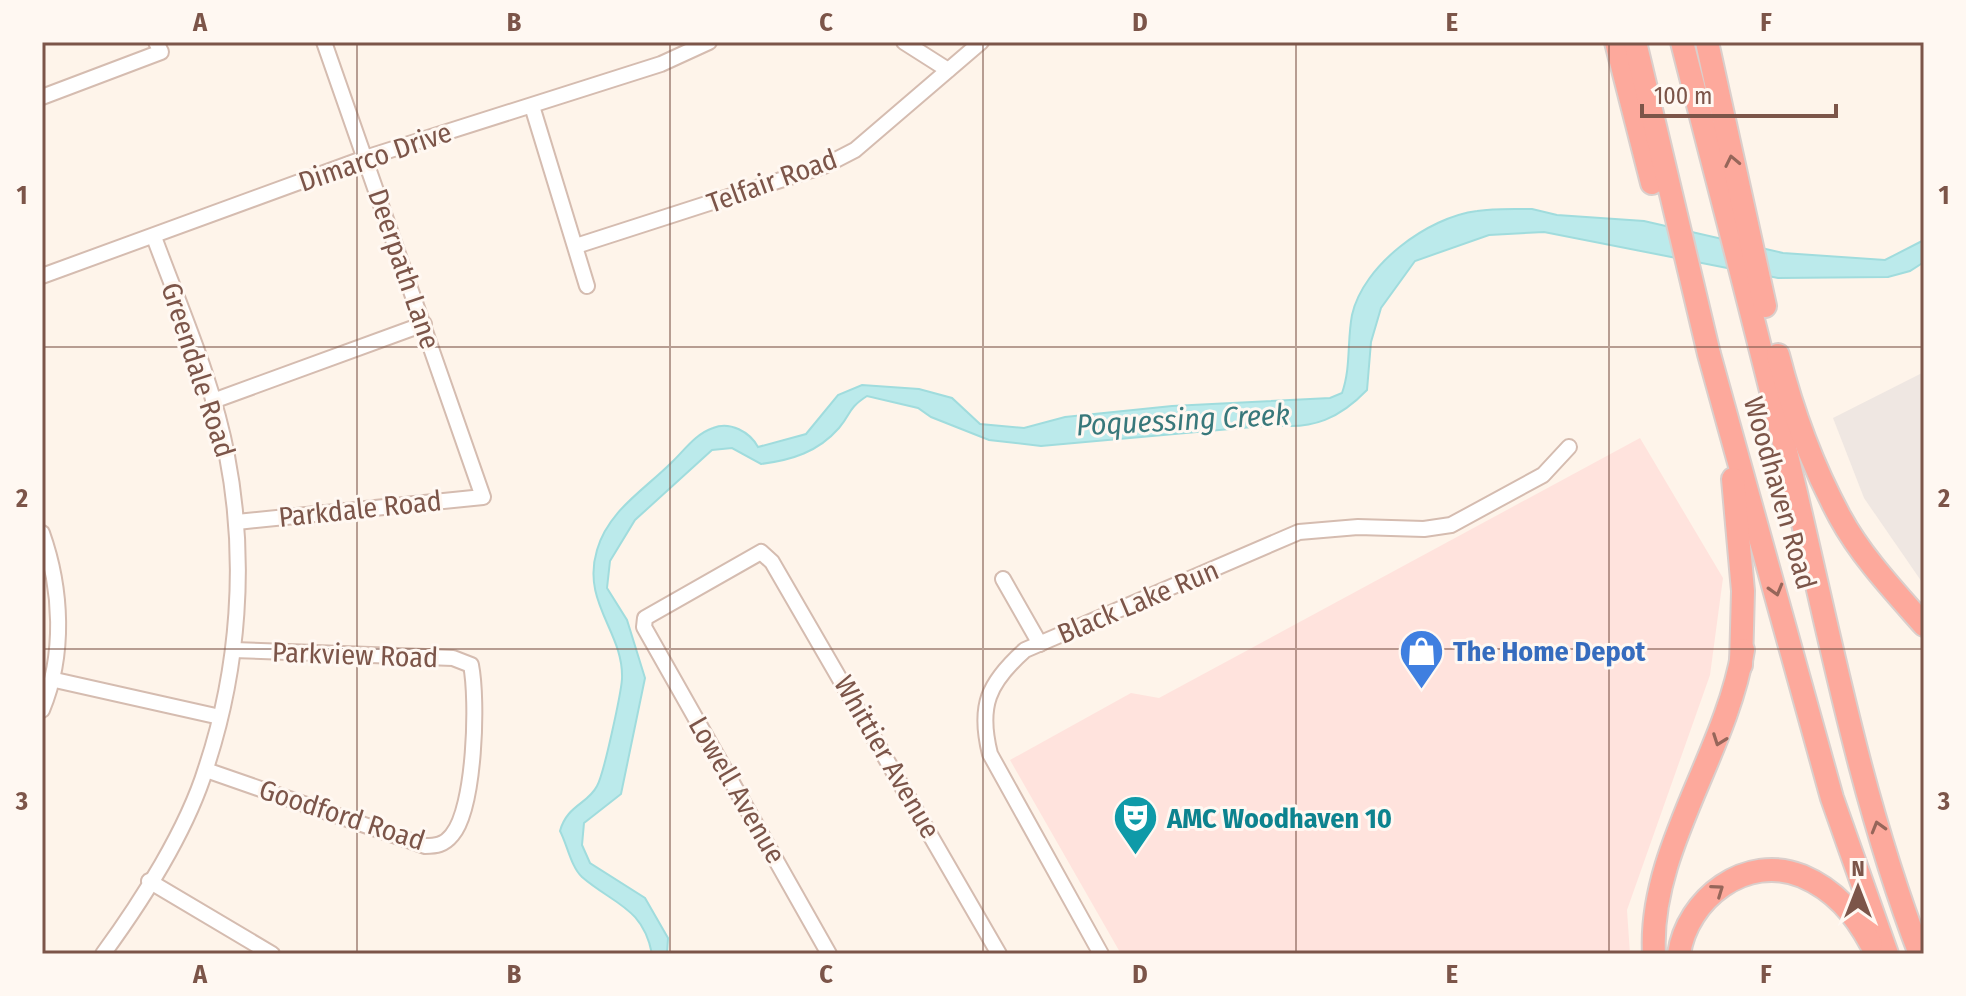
<svg xmlns="http://www.w3.org/2000/svg" width="1966" height="996" viewBox="0 0 1966 996" font-family="'Fira Sans Condensed',sans-serif">
<style>
.commercial{fill:#ffe3dd}
.industrial{fill:#efe7e2}
.water{fill:#bbeaeb;stroke:#a0dcdd;stroke-width:2}
.lines{fill:none;stroke-linecap:round;stroke-linejoin:round}
.minor-casing{stroke:#d5bcb0;stroke-width:18}
.highway-casing{stroke:#dacfcc;stroke-width:26}
.minor{stroke:#fff;stroke-width:14}
.highway{stroke:#fda99c;stroke-width:22}
.oneway{stroke:#96665a}
.grid{fill:none;stroke:#7c5549;stroke-width:2;stroke-opacity:0.55}
.labels{text-anchor:middle;dominant-baseline:central;stroke-width:6;stroke-linejoin:round;paint-order:stroke}
.street-label{font-size:28px;fill:#7c5549;stroke:#fff8f2}
.shop-label{font-size:28px;font-weight:bold;fill:#366cbe;stroke:#fff8f2;text-anchor:start}
.culture-label{font-size:28px;font-weight:bold;fill:#0d838f;stroke:#fff8f2;text-anchor:start}
.water-label{font-size:30px;font-style:italic;fill:#38787b;stroke:#fff8f2}
.neatline{fill:none;stroke:#7c5549;stroke-width:3}
.grid-label{font-size:26px;text-anchor:middle;font-weight:bold;fill:#7c5549}
</style>
<rect width="100%" height="100%" fill="#fef4ea"/>
<polygon class="commercial" points="1640,438 1723,578 1710,675 1627,910 1630,954 1121,954 1010,760 1131,693 1159,698"/>
<polygon class="industrial" points="1924,372 1924,585 1864,498 1833,418"/>
<path class="water" d="M1532,209L1557,215L1644,221L1783,253L1885,260L1924,240V262L1910,271L1888,277L1778,278L1544,232L1489,235L1415,261L1381,308L1371,342L1367,390C1340,418 1313,430 1274,425L1041,446L989,440L931,417L918,408L867,396C847,409 852,413 839,428C818,452 792,460 761,464L732,448L712,450L635,520L610,561L607,588L627,620L645,678L621,794L584,823L582,845L590,863L645,898L668,938L667,954H652C643,907 613,904 582,877C571,867 567,844 560,831C567,805 588,804 597,786C604,774 621,693 622,679C624,632 581,603 597,550C608,511 644,490 671,463C684,451 695,434 713,428C730,421 750,432 758,447L806,434L838,395L862,385L919,389L952,398L980,424L1024,428L1065,417L1172,406L1330,398L1342,393C1351,368 1347,341 1352,315C1363,265 1428,217 1477,211C1495,208 1514,209 1532,209Z"/>
<g class="lines">
<defs>
<g id="minor">
<polyline points="904,42 948,70"/>
<polyline points="42,97 161,52 156,42"/>
<polyline points="532,106 587,286"/>
<polyline points="576,246 824,166 855,150 981,42"/>
<polyline points="42,276 365,158 661,64 709,42"/>
<polyline points="213,401 424,324"/>
<polyline points="237,522 483,497 324,42"/>
<path d="M42,533C62,589 65,655 42,710"/>
<polyline points="1003,579 1040,644"/>
<polyline points="55,680 220,717"/>
<path d="M206,770L425,846C436,846 444,845 452,835C475,808 478,700 471,665L453,658L233,650"/>
<polyline points="149,881 272,954"/>
<path d="M103,954C141,902 187,830 206,768C239,669 247,559 227,456C213,381 180,308 154,237"/>
<polyline points="829,954 644,627 645,618 761,552 772,562 999,954"/>
<path d="M1101,954L990,754C978,706 988,683 1025,650L1299,532L1358,527L1424,529L1451,525L1543,475L1569,447"/>
</g>
<g id="highway">
<polyline points="1616,42 1652,183"/>
<polyline points="1635,42 1709,354 1832,798 1887,954"/>
<path d="M1682,42C1720,192 1760,342 1796,493C1832,648 1863,806 1920,954"/>
<polyline points="1707,42 1765,306"/>
<path d="M1778,355C1792,410 1813,467 1840,517C1861,556 1895,592 1924,625"/>
<polyline points="1733,479 1743,591 1741,665"/>
<path d="M1654,954C1648,851 1726,754 1743,650"/>
<path d="M1679,954C1687,899 1746,853 1802,876C1835,890 1855,914 1871,944"/>
</g>
</defs>
<use href="#minor" class="minor-casing"/>
<use href="#highway" class="highway-casing"/>
<use href="#minor" class="minor"/>
<use href="#highway" class="highway"/>
</g>
<defs><path id="oneway-chevron" d="M-2-3.5L2.5 0L-2 3.5" fill="none" stroke-width="1.6" stroke-linecap="round" stroke-linejoin="round" transform="scale(2)"/></defs>
<g class="oneway">
<use href="#oneway-chevron" transform="translate(1732 161) rotate(-102)"/>
<use href="#oneway-chevron" transform="translate(1776 590) rotate(74)"/>
<use href="#oneway-chevron" transform="translate(1719 740) rotate(110)"/>
<use href="#oneway-chevron" transform="translate(1878 827) rotate(-106)"/>
<use href="#oneway-chevron" transform="translate(1718 890) rotate(-35)"/>
</g>
<path class="grid" d="M357,42V954M670,42V954M983,42V954M1296,42V954M1609,42V954M42,347H1924M42,649H1924"/>
<defs>
<symbol id="shop-pin" viewBox="-11 -11 22 30"><path d="M0 17L-7.5 6A9.5 9.5 0 1 1 7.5 6Z" fill="#3f7fe0" stroke="#fff8f2"/><path d="M-5-2.5h2.3a2.7 3.5 0 0 1 5.4 0H5L5.5 6h-11ZM-1.5-2.5h3a1.5 2.3 0 0 0-3 0Z" fill="#fff"/></symbol>
<symbol id="theatre-pin" viewBox="-11 -11 22 30"><path d="M0 17L-7.5 6A9.5 9.5 0 1 1 7.5 6Z" fill="#0f9aa8" stroke="#fff8f2"/><path d="M-5-5.5Q0-4 5-5.5V0Q5 5 0 6Q-5 5-5 0ZM-3.3-2.5H-1v1.5H-3.3ZM1-2.5H3.3v1.5H1ZM-2.8 1Q0 5.5 2.8 1Z" fill="#fff"/></symbol>
</defs>
<g fill-rule="evenodd">
<use href="#shop-pin" x="1396" y="626" width="51" height="69"/>
<use href="#theatre-pin" x="1110" y="792" width="51" height="69"/>
</g>
<g class="labels">
<g class="street-label">
<text transform="translate(375 157) rotate(-19)">Dimarco Drive</text>
<text transform="translate(772 181) rotate(-20)">Telfair Road</text>
<text transform="translate(404 269) rotate(71)">Deerpath Lane</text>
<text transform="translate(198 370) rotate(72)">Greendale Road</text>
<text transform="translate(1780 493) rotate(74)">Woodhaven Road</text>
<text transform="translate(360 509) rotate(-6)">Parkdale Road</text>
<text transform="translate(1138 602) rotate(-23)">Black Lake Run</text>
<text transform="translate(355 655) rotate(2)">Parkview Road</text>
<text transform="translate(887 757) rotate(60)">Whittier Avenue</text>
<text transform="translate(737 790) rotate(60)">Lowell Avenue</text>
<text transform="translate(342 815) rotate(18)">Goodford Road</text>
</g>
<g class="shop-label">
<text x="1453" y="651">The Home Depot</text>
</g>
<g class="culture-label">
<text x="1167" y="818">AMC Woodhaven 10</text>
</g>
<g class="water-label">
<text transform="translate(1183 420) rotate(-3)">Poquessing Creek</text>
</g>
</g>
<rect width="1966" height="996" fill="none" stroke="#fff8f2" stroke-width="88"/>
<g transform="translate(1858 888)" stroke="#fff8f2" stroke-width="6" paint-order="stroke">
<path d="M0-6L14 30L0 20L-14 30Z" fill="#7c5549"/>
<text y="-12" font-size="22" font-weight="bold" text-anchor="middle" fill="#7c5549">N</text>
</g>
<path d="M1642 104v12h194v-12" fill="none" stroke="#7c5549" stroke-width="4"/>
<text x="1654" y="104" font-size="24" fill="#7c5549" stroke="#fff8f2" stroke-width="6" paint-order="stroke">100 m</text>
<rect x="44" y="44" width="1878" height="908" class="neatline"/>
<g class="grid-label">
<text x="200" y="31">A</text>
<text x="514" y="31">B</text>
<text x="826" y="31">C</text>
<text x="1140" y="31">D</text>
<text x="1452" y="31">E</text>
<text x="1766" y="31">F</text>
<text x="22" y="204">1</text>
<text x="1944" y="204">1</text>
<text x="22" y="507">2</text>
<text x="1944" y="507">2</text>
<text x="22" y="810">3</text>
<text x="1944" y="810">3</text>
<text x="200" y="983">A</text>
<text x="514" y="983">B</text>
<text x="826" y="983">C</text>
<text x="1140" y="983">D</text>
<text x="1452" y="983">E</text>
<text x="1766" y="983">F</text>
</g>
</svg>
